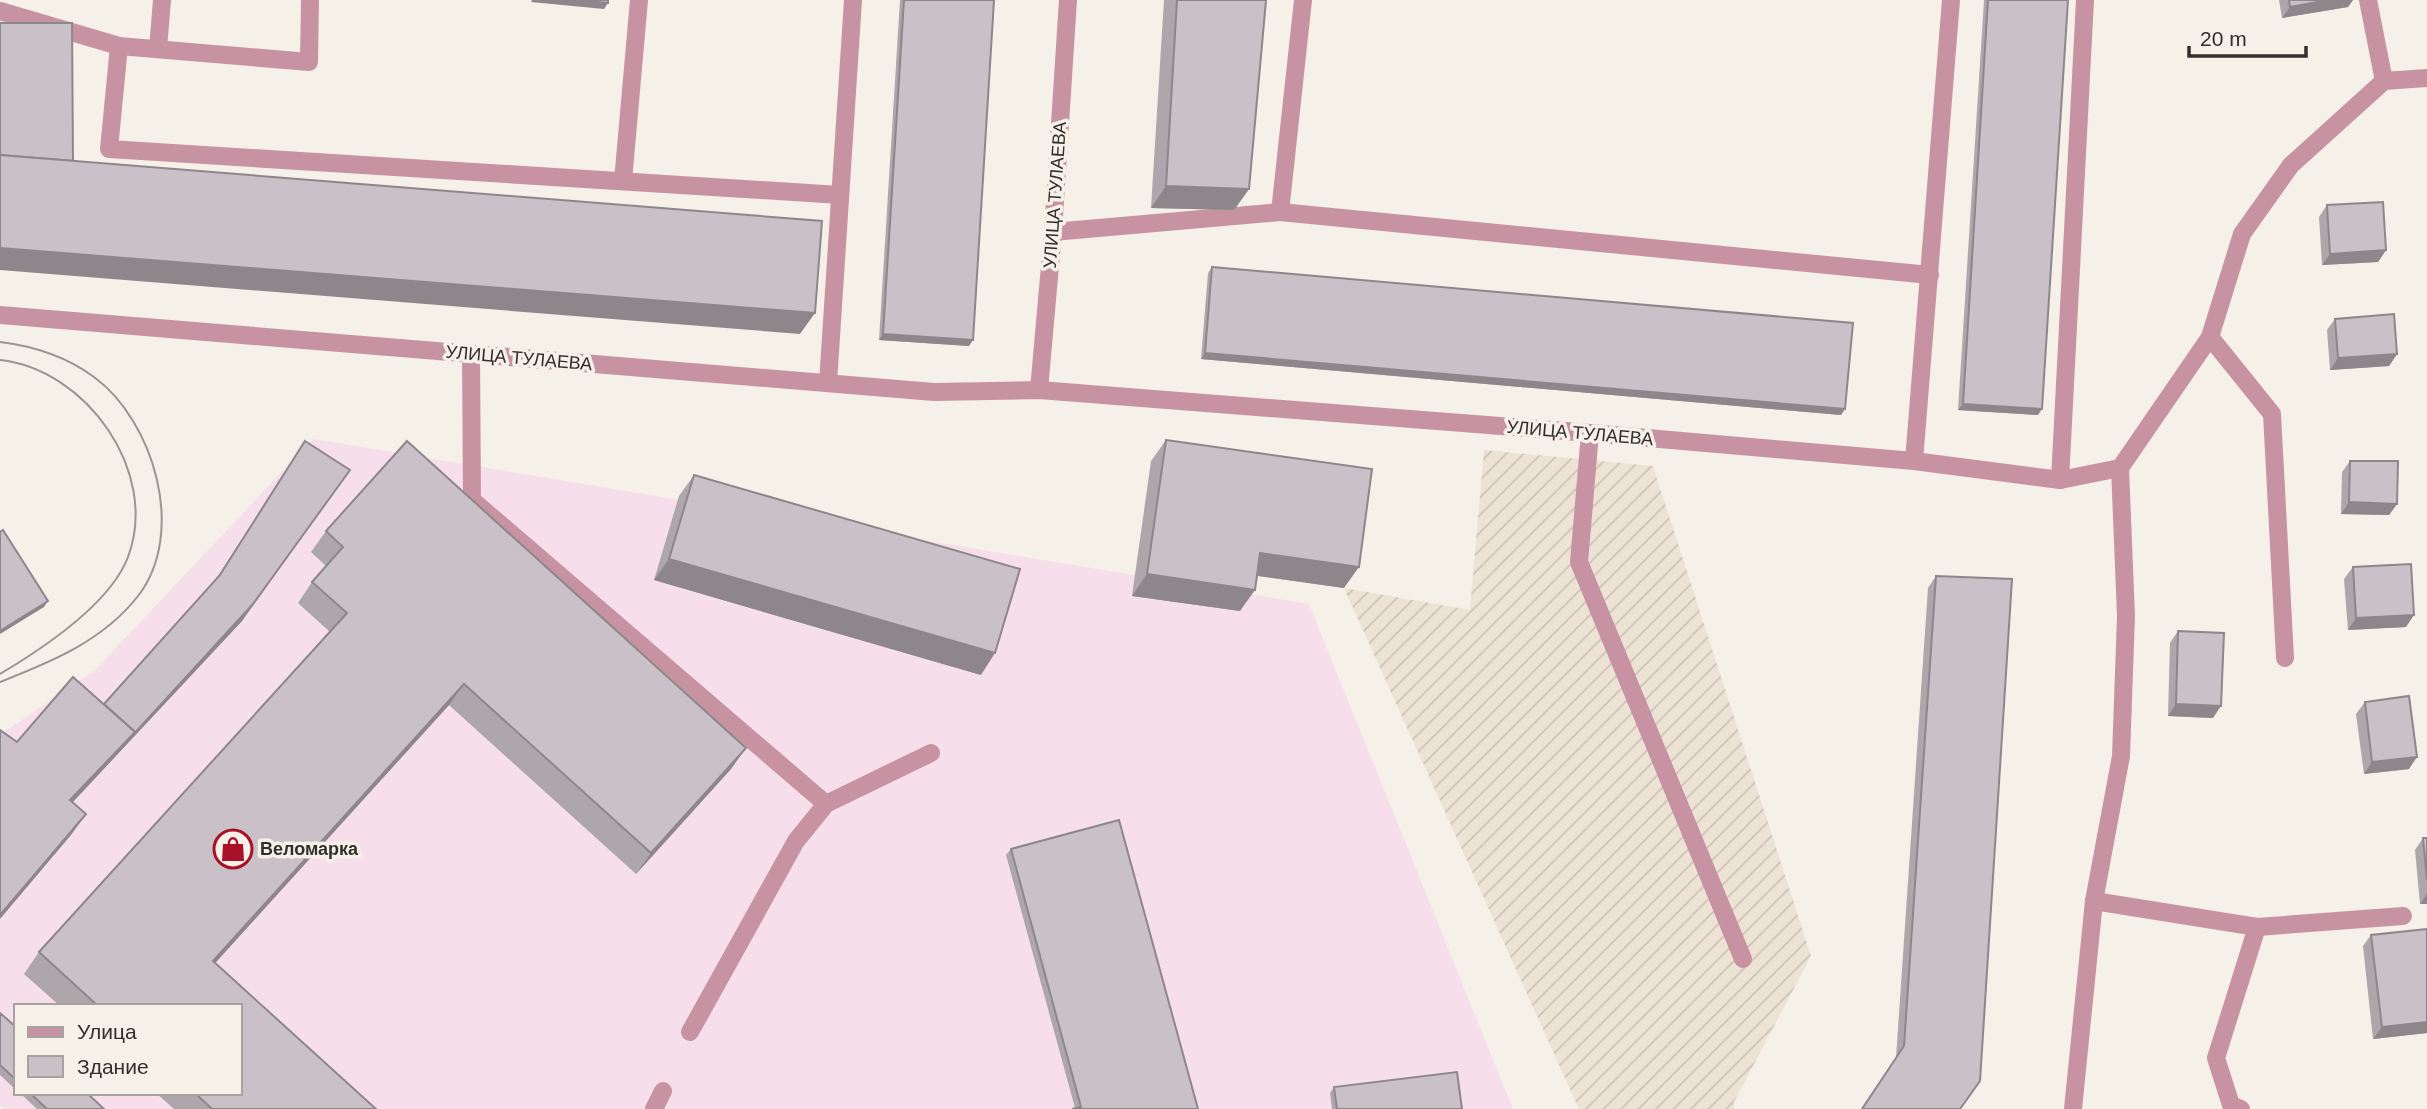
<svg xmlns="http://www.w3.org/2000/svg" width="2427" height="1109" viewBox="0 0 2427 1109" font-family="Arial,sans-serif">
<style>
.commercial{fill:#f6dfeb;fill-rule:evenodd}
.industrial{fill:url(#industrial-furrows)}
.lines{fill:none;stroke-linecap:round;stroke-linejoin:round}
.lane{stroke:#c793a2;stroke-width:18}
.street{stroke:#c793a2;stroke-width:18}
.tram{stroke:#999590;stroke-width:2}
.wall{fill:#ada6ab}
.shaded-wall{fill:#8d878b}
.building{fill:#c9c1c7;stroke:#8d878b;stroke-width:2}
.labels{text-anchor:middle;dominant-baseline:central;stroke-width:7;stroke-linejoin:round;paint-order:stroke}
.street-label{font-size:18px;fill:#312e2c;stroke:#f5f0e8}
.poi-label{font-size:18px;font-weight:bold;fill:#312e2c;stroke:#f5f0e8;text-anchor:start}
</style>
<defs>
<pattern id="industrial-furrows" width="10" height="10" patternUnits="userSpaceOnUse" patternTransform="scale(1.75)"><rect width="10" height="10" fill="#ede3d5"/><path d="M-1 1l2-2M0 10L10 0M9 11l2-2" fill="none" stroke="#ccc3b7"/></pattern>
</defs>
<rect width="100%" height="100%" fill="#f5f0e8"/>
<path class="commercial" d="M313,439L1309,604L1513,1109H4L0,1106V735L95,670ZM16,1006H240V1093H16Z"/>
<polygon class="industrial" points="1484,450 1653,466 1811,956 1734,1102 1734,1109 1579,1109 1344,588 1470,610"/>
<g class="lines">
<g class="lane">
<polyline points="2368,0 2384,81"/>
<polyline points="0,11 119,46 309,62 310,0"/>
<polyline points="119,46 109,149 840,195"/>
<polyline points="158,49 162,0"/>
<polyline points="623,181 639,0"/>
<polyline points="1280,212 1303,0"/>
<polyline points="1053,232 1280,212 1930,275"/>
<polyline points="2210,337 2242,234 2291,165 2384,81 2427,78"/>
<polyline points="828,383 853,0"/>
<polyline points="1590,433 1579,562 1743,959"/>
<polyline points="1914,461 1951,0"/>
<polyline points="2060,480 2085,0"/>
</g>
<g class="street">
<polyline points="0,315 934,392 1039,390 1590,433 1914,461 2060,480 2120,468"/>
<polyline points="471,354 472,500 826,804"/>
<polyline points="1039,390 1053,232 1068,0"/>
<polyline points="2094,901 2257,927 2216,1058 2231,1105 2241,1109"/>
<polyline points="2257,927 2403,916"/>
<polyline points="690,1032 796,841 826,804 931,753"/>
<polyline points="654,1109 663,1091"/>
<polyline points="2073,1109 2094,901 2121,756 2126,616 2120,468 2210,337 2272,414 2285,658"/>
</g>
<g class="tram">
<path d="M0,342C33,346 67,357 94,377C154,421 187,533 138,596C103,641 51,662 0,682"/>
<path d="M0,360C86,369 160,472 128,557C110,604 42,649 0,674"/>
</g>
</g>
<g class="wall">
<polygon points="900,0 994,0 969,346 879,340"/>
<polygon points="1164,0 1266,0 1249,189 1234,210 1151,208"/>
<polygon points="1984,0 2068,0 2038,415 1958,410"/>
<polygon points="2279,0 2353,0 2348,7 2282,18"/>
<polygon points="2327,205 2386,250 2378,262 2322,265 2319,217"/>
<polygon points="1212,267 1841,415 1201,359 1208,273"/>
<polygon points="2335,319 2397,354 2389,366 2330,370 2327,330"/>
<polygon points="1166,440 1344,588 1257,576 1240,611 1132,596 1151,461"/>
<polygon points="305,441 242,621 73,802 71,835 17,742 104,704 216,579"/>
<polygon points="2350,461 2397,504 2389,515 2341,514 2342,472"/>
<polygon points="694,475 981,675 654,580 679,496"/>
<polygon points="326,531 731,769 636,874 449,705 215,963 376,1109 174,1109 156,1093 240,1093 240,1006 60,1006 24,974 39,952 330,632 298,603 312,582 326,566 311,552"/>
<polygon points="2353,567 2406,627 2348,630 2344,579"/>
<polygon points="1936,576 1980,1081 1896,1058 1928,588"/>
<polygon points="2178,631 2213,718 2168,716 2170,643"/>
<polygon points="2365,702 2409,769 2364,774 2356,714"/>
<polygon points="2423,838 2427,838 2427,904 2420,904 2415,850"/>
<polygon points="1011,849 1198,1109 1075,1108 1006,855"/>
<polygon points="2371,935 2427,1033 2373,1039 2363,946"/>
<polygon points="0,1013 16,1027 16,1090 0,1075"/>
<polygon points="1334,1087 1462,1109 1332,1109 1330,1093"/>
<polygon points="20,1093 87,1093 104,1109 37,1109"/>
</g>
<g class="shaded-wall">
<polygon points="532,0 577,0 608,3 604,9 531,2"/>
<polygon points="2328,0 2353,0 2348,7 2282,18 2290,7"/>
<polygon points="1166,186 1249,189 1234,210 1151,208"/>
<polygon points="0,248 815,313 800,334 0,270"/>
<polygon points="2386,250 2378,262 2322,265 2330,254"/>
<polygon points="883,334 973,340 969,346 879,340"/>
<polygon points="1205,353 1845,409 1841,415 1201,359"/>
<polygon points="2397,354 2389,366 2330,370 2338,358"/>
<polygon points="1963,404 2042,409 2038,415 1958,410"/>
<polygon points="350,470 242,621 55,821 70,800 135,732"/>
<polygon points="2349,502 2397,504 2389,515 2341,514"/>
<polygon points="1260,553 1359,567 1344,588 1245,574"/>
<polygon points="669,559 995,653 981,675 654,580"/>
<polygon points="1147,574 1255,590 1240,611 1132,596"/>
<polygon points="48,601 44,607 0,634 0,631"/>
<polygon points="2414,615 2406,627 2348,630 2356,618"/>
<polygon points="464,684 449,705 198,982 213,961"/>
<polygon points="2176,704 2221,706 2213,718 2168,716"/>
<polygon points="746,748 731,769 636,874 651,853"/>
<polygon points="2417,757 2409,769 2364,774 2372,762"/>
<polygon points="86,814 71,835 0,919 0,915"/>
<polygon points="2427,894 2427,904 2420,904"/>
<polygon points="2427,1022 2427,1033 2373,1039 2382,1027"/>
</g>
<g class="building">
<polygon points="577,0 608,0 608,3"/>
<polygon points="904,0 994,0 973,340 883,334"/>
<polygon points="1177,0 1266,0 1249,189 1166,186"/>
<polygon points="1988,0 2068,0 2042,409 1963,404"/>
<polygon points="2289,0 2328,0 2290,7"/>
<polygon points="0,23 72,23 73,161 0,155"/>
<polygon points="0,155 822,221 815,313 0,248"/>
<polygon points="2383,202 2386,250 2330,254 2327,205"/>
<polygon points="1212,267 1853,323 1845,409 1205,353"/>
<polygon points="2394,314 2397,354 2338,358 2335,319"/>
<polygon points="1166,440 1372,469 1359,567 1260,553 1255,590 1147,574"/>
<polygon points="305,441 350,470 253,604 132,736 135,732 104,704 220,575"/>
<polygon points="407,441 746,748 651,853 464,684 213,961 376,1109 212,1109 195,1093 240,1093 240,1006 98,1006 39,952 347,613 312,582 343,547 326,531"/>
<polygon points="2350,461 2398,461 2397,504 2349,502"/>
<polygon points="694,475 1020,569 995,653 669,559"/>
<polygon points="3,530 48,601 0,631 0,532"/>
<polygon points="2411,564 2414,615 2356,618 2353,567"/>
<polygon points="1936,576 2012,579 1980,1081 1960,1109 1862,1109 1904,1046"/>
<polygon points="2178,631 2224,633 2221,706 2176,704"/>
<polygon points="73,677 135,732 70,800 86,814 0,915 0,730 17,742"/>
<polygon points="2409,696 2417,757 2372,762 2365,702"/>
<polygon points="1119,820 1198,1109 1072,1109 1081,1107 1011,849"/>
<polygon points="2423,838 2427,838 2427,880"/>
<polygon points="2427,929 2427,1022 2382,1027 2371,935"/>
<polygon points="0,1013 16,1027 16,1080 0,1065"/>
<polygon points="1457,1072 1462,1109 1337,1109 1334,1087"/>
<polygon points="30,1093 87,1093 104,1109 47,1109"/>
</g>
<defs>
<symbol id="shop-ring" viewBox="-11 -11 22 22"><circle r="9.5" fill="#f5f0e8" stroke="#a81127" stroke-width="1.5"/><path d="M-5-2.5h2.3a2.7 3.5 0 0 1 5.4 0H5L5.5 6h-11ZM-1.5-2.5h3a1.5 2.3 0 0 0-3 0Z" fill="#a81127"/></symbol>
</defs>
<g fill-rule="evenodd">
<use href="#shop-ring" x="211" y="827" width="44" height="44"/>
</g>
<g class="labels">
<g class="street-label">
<text transform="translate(1055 195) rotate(-86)">УЛИЦА ТУЛАЕВА</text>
<text transform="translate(519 358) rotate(5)">УЛИЦА ТУЛАЕВА</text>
<text transform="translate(1580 433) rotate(5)">УЛИЦА ТУЛАЕВА</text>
</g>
<g class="poi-label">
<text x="260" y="849">Веломарка</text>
</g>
</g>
<rect x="14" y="1004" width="228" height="91" fill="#f5f0e8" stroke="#a7a29d" stroke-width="2"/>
<rect x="28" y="1027" width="35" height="10" fill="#c793a2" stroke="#a7a29d" stroke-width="2"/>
<text x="77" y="1039" font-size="21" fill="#312e2c">Улица</text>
<rect x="28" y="1056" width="35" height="21" fill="#c9c1c7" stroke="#a7a29d" stroke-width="2"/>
<text x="77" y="1074" font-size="21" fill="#312e2c">Здание</text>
<path d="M2189 46v10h117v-10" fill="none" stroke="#312e2c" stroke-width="3.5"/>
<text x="2200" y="46" font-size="21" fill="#312e2c" stroke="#f5f0e8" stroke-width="5" paint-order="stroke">20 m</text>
</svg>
